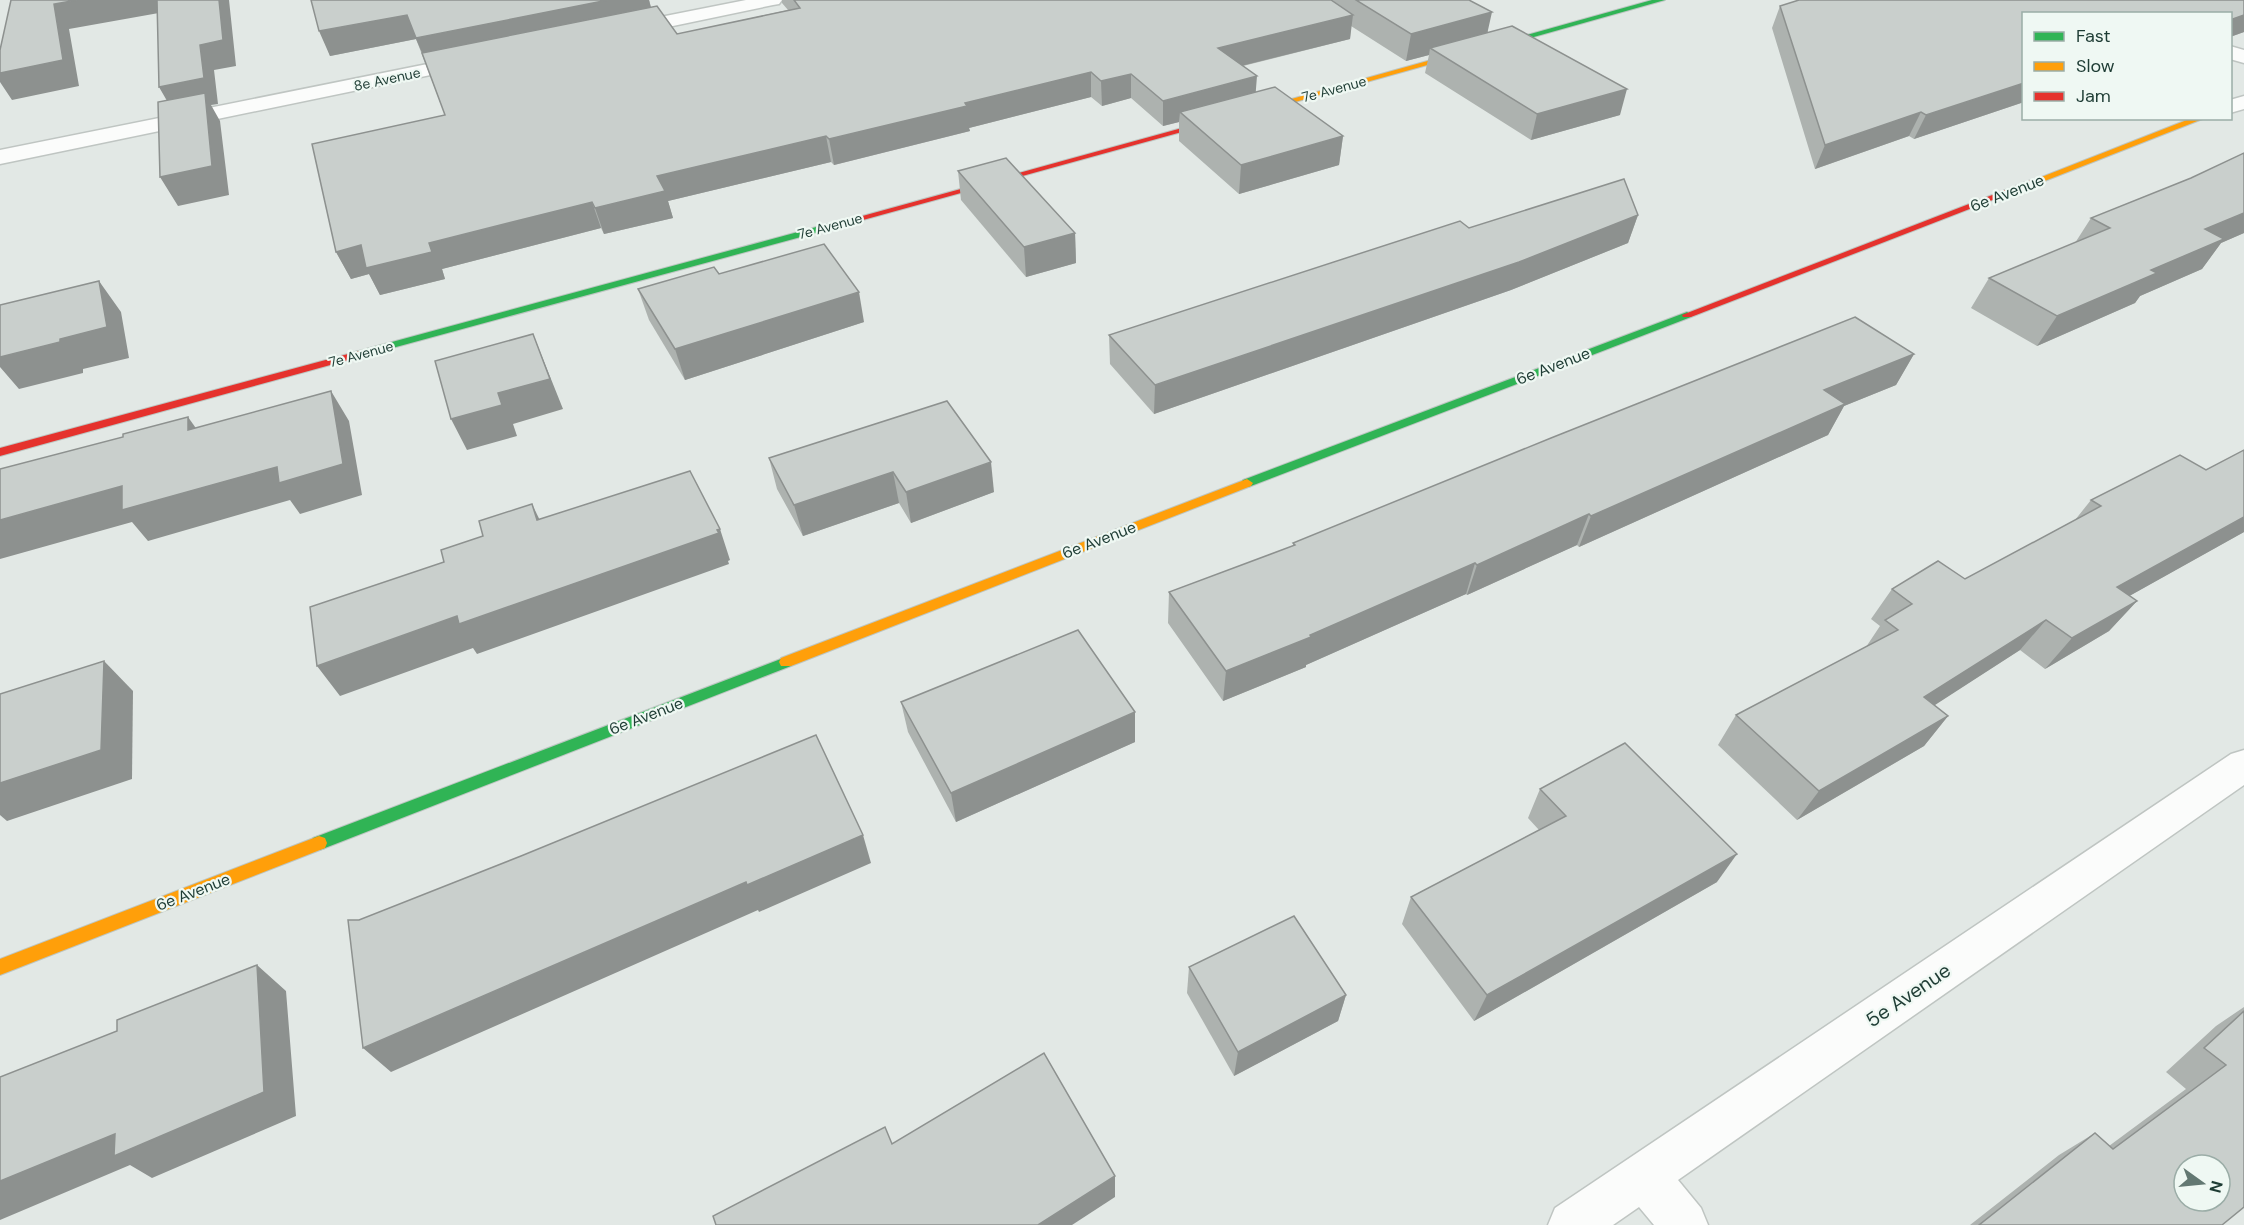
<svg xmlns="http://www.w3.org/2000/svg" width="2244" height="1225" viewBox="0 0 2244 1225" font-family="'DM Sans',sans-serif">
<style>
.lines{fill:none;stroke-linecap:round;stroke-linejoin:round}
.street-casing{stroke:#bfc5c2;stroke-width:3}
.fast-casing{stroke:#bdc6c2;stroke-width:2}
.slow-casing{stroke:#bdc6c2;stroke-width:2}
.jam-casing{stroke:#bdc6c2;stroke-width:2}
.street{fill:#fbfcfb;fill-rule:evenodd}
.fast{fill:#30b455;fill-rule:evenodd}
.slow{fill:#ff9f0a;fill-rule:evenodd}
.jam{fill:#e5322d;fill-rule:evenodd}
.wall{fill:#adb2af}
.shaded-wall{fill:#8d918f}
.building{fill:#c9cfcc;stroke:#8d918f;stroke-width:1.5;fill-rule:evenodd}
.labels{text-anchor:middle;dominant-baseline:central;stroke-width:4.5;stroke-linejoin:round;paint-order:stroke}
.far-street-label{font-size:14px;fill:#1e3c34;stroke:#eff8f3}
.street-label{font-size:16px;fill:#1e3c34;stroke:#eff8f3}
.near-street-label{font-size:20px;fill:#1e3c34;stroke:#eff8f3}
</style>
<rect width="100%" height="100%" fill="#e2e8e5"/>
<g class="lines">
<defs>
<g id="street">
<polygon points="746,0 782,0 779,4 773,5 625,36 618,34 615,30 618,26 625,24"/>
<polygon points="2230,46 2244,50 2244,63 2230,59"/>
<polygon points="472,55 479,57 482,61 479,65 0,164 0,150"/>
<polygon points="2244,96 2244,109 2230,113 2230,100"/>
<polygon points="2244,750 2244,785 1678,1180 1701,1208 1708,1225 1654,1225 1639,1207 1613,1225 1548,1225 1555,1208 1628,1159 2231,754"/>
</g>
<g id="fast">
<polygon points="1652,0 1665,0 1505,45 1498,43"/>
<polygon points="831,223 834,224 834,228 363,356 355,356 354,354 355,352"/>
<polygon points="1687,312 1692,315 1691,317 1251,486 1247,487 1241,483 1243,480"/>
<polygon points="786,657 791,658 793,662 791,666 325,848 319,850 313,848 311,843 313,838"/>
</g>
<g id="slow">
<polygon points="1499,41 1506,43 1188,132 1181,130"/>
<polygon points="2192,118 2205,118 2037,184 2029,182"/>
<polygon points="1247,479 1253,483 1251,486 791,666 781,666 779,662 781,658"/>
<polygon points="319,836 325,838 327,843 325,848 0,975 0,959"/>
</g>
<g id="jam">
<polygon points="1182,128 1189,130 834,228 826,226"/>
<polygon points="2031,180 2039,182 1691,317 1683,317 1682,315"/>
<polygon points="359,351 363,352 363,356 0,456 0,448"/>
</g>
</defs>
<use href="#street" class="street-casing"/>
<use href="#fast" class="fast-casing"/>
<use href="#slow" class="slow-casing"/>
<use href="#jam" class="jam-casing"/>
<use href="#street" class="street"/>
<use href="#fast" class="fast"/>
<use href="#slow" class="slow"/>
<use href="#jam" class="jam"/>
</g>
<g class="wall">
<polygon points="311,0 649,0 651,7 677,34 788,10 782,3 782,0 1469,0 1488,32 1620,115 1531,140 1425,73 1429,55 1406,61 1351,26 1350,39 1243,66 1256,92 1343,136 1339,165 1239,194 1179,141 1179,122 1163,126 1131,98 1102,106 1091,97 969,128 970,131 834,165 831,162 668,201 673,218 604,234 601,228 442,269 445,279 380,295 369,274 351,279 336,252 445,115 416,39 330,56"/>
<polygon points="2244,0 2244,32 2230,37 2024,14 2024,102 1914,139 1909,136 1815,169 1772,28 1780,6"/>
<polygon points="2244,153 2244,233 2221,243 2202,269 2140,296 2135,303 2037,346 1971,308 1989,278 2075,243 2091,218 2191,178"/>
<polygon points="958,171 1075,233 1076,263 1026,277 961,200"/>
<polygon points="1638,215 1628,243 1511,290 1154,414 1110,364 1109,335 1469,228"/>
<polygon points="719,274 864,322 685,380 649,320 638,289"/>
<polygon points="1914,354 1896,385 1844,406 1828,435 1579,547 1577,545 1467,595 1466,594 1306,665 1306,667 1223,701 1168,623 1169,592 1293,546 1293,543"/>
<polygon points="947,401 994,492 911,523 899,503 803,536 777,489 769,458"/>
<polygon points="2244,450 2244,532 2129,596 2137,601 2109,631 2045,669 2020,650 1934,705 1948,716 1924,746 1797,820 1718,745 1736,715 1866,647 1880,626 1871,619 1892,589 1965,579 2075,520 2091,500 2206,470"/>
<polygon points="901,702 1135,712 1135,742 956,822 908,732"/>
<polygon points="1540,789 1717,882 1474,1021 1402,924 1411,897 1539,830 1528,818"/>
<polygon points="1189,967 1346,995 1338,1021 1234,1076 1187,993"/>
<polygon points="2244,1007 2244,1207 2222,1225 1970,1225 2059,1155 2095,1133 2109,1146 2186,1089 2166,1072 2216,1026"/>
</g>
<g class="shaded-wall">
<polygon points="77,0 164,0 170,11 69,29 79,86 12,100 0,82 0,73 54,4"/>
<polygon points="219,0 229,0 236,66 214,70 218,104 211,105 220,121 229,195 178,206 160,177 174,113 159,87 200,45"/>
<polygon points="608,0 649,0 653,16 426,62 416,39 330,56 319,31 407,15"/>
<polygon points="1492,12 1486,39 1430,48 1429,55 1406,61 1411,34"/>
<polygon points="1353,15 1350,39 1217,72 1218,48"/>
<polygon points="2244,15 2244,32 2230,37 2230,20"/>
<polygon points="1091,72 1091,97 969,128 970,131 834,165 829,139 965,103"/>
<polygon points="1131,74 1131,98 1102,106 1101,81"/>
<polygon points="1257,76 1255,101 1180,112 1179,122 1163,126 1163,101"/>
<polygon points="2024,83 2024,102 1914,139 1926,115"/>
<polygon points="1627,89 1620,115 1531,140 1537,114"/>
<polygon points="1921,112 1909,136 1815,169 1825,145"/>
<polygon points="826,136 831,162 668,201 673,218 604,234 595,208 657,176"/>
<polygon points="1343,136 1339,165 1239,194 1241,165"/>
<polygon points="592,202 601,228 442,269 445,279 380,295 369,274 351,279 336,252 361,245 429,243"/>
<polygon points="2244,213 2244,233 2221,243 2202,269 2140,296 2135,303 2037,346 2057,316 2151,270 2205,229"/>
<polygon points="1638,215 1628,243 1511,290 1154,414 1155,385"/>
<polygon points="1075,233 1076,263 1026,277 1024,247"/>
<polygon points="99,281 121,312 129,358 83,369 83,373 19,389 0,367 0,357 60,339"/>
<polygon points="859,292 864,322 685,380 675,349"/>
<polygon points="533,334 563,409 513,424 517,436 467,450 451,419 498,393"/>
<polygon points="1914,354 1896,385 1844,406 1828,435 1579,547 1591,516 1824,390"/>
<polygon points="331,391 349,421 362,495 300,514 290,500 148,541 132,522 0,559 0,520 122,486 277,467"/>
<polygon points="188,417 210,448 188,430"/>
<polygon points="991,462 994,492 911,523 906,492"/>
<polygon points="893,472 899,503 803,536 794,505"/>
<polygon points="532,504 547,535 537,520"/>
<polygon points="1589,514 1577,545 1467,595 1477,565"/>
<polygon points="2244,517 2244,532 2090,618 2117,587"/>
<polygon points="720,529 730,560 728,561 729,564 477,654 473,648 340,696 317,666 457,616"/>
<polygon points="1475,563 1466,594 1306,665 1306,667 1223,701 1226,671"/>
<polygon points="2137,601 2109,631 2045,669 2072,638"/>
<polygon points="2046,620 2020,650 1901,727 1924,697"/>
<polygon points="104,661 133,691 132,779 7,821 0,815 0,783"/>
<polygon points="1135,712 1135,742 956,822 951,793"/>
<polygon points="1948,716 1924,746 1797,820 1819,791"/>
<polygon points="863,835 871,863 759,912 758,910 391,1072 363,1048 746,882"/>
<polygon points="1737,854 1717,882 1474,1021 1487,995"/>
<polygon points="257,965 286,991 296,1116 152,1178 130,1165 0,1220 0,1181"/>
<polygon points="1346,995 1338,1021 1234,1076 1238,1052"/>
<polygon points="1115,1176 1115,1197 1072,1225 1038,1225"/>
</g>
<g class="building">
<polygon points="11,0 77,0 54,4 63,60 0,73 0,50"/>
<polygon points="157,0 219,0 223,40 200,45 204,78 159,87"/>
<polygon points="311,0 608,0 416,38 407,15 319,31"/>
<polygon points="794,0 1331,0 1353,15 1218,48 1257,76 1163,101 1131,74 1101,81 1091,72 965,103 967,106 829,139 826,136 657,176 665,191 595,208 592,202 429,243 432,252 366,268 361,245 336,252 312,144 445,115 422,53 657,6 677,34 800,8"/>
<polygon points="1356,0 1469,0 1492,12 1411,34"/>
<polygon points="1799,0 2244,0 2244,15 2230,20 2230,14 2024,14 2024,83 1926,115 1921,112 1825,145 1780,6"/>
<polygon points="1512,26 1627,89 1537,114 1430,48"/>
<polygon points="1275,87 1343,136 1241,165 1180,112"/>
<polygon points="205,93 212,166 160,177 158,102"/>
<polygon points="2244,153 2244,213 2205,229 2224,239 2151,270 2157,273 2057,316 1989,278 2110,228 2091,218 2191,178"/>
<polygon points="1006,158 1075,233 1024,247 958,171"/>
<polygon points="1624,179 1638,215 1519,262 1155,385 1109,335 1460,221 1469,228"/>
<polygon points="824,244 859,292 675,349 638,289 714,267 719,274"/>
<polygon points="99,281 107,327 60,339 60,342 0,357 0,305"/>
<polygon points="1855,317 1914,354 1824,390 1845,404 1591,516 1589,514 1477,565 1475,563 1310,635 1311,637 1226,671 1169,592 1295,545 1293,543 1551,438"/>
<polygon points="533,334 550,379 498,393 502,405 451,419 435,361"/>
<polygon points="331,391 343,464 279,483 277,467 122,510 122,486 0,520 0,469 123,437 123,434 188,417 188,430"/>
<polygon points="947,401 991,462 906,492 893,472 794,505 769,458"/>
<polygon points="2244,450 2244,517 2117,587 2137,601 2072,638 2046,620 1924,697 1948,716 1819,791 1736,715 1898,630 1885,620 1912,604 1892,589 1938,561 1965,579 2101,506 2091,500 2180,455 2206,470"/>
<polygon points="690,471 720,529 717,530 719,533 459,624 457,616 317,666 310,607 444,562 441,550 483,536 479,521 532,504 537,520"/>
<polygon points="1078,630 1135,712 951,793 901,702"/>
<polygon points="104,661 101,750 0,783 0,694"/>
<polygon points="816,735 863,835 747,885 746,882 363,1048 348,920 359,920 521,856"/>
<polygon points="1625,743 1737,854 1487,995 1411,897 1566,816 1540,789"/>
<polygon points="1294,916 1346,995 1238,1052 1189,967"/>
<polygon points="257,965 264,1092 114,1156 115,1134 0,1181 0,1077 117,1031 117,1020"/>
<path d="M2244,1011V1207L2222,1225H1979L2095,1133L2113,1149L2226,1065L2204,1048ZM2184,1165H2220V1201H2184Z"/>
<polygon points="1044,1053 1115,1176 1038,1225 716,1225 713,1216 885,1127 892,1144"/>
</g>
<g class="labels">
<g class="far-street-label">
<text transform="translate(387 79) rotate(-12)">8e Avenue</text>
<text transform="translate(1334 89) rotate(-15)">7e Avenue</text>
<text transform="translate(830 226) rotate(-15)">7e Avenue</text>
<text transform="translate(361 354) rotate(-15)">7e Avenue</text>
</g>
<g class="street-label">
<text transform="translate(2007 193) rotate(-21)">6e Avenue</text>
<text transform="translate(1553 366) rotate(-21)">6e Avenue</text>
<text transform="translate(1099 540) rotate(-21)">6e Avenue</text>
<text transform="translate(646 716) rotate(-21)">6e Avenue</text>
<text transform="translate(193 892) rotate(-21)">6e Avenue</text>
</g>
<g class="near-street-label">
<text transform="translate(1908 995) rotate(-34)">5e Avenue</text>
</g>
</g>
<rect x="2022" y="12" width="210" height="108" fill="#eff8f3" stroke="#9bada7" stroke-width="1.5"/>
<rect x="2034" y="32" width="30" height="9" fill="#30b455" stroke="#9bada7" stroke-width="1.5"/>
<text x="2076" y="42" font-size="18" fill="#1e3c34">Fast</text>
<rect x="2034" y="62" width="30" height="9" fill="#ff9f0a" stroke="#9bada7" stroke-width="1.5"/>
<text x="2076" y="72" font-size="18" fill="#1e3c34">Slow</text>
<rect x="2034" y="92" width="30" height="9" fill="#e5322d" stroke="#9bada7" stroke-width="1.5"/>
<text x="2076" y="102" font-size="18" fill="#1e3c34">Jam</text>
<g transform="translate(2202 1183) rotate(105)"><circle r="28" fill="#eff8f3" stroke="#9bada7" stroke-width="1.5"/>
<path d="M0-4.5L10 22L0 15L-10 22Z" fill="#637872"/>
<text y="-9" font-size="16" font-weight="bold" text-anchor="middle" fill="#1e3c34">N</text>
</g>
</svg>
